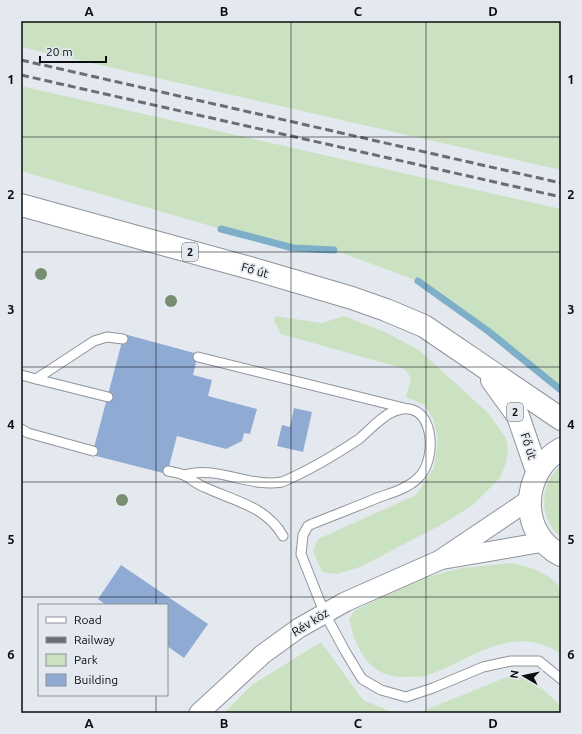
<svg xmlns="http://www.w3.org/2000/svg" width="582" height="734" viewBox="0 0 582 734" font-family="Ubuntu,sans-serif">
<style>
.green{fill:#cbe2c2}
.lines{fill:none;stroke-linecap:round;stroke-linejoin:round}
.stream{stroke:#7eafc9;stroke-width:7}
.building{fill:#90abd3}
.service-casing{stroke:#8f939a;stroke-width:11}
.minor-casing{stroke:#8f939a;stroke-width:21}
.primary-casing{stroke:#8f939a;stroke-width:24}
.service{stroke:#fff;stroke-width:9}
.minor{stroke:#fff;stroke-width:19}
.primary{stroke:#fff;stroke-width:22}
.rail{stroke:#6a6d72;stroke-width:3;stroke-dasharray:8 4;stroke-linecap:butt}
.tree{fill:#778e71}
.grid{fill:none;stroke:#0a0c0e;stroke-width:1;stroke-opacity:0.55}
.labels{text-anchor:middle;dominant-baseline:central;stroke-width:3.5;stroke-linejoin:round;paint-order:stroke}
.shield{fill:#e4e9f0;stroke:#4b4e52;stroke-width:1}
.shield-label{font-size:11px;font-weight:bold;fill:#0a0c0e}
.street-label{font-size:12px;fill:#0a0c0e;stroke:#e4e9f0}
.neatline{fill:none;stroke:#0a0c0e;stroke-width:1.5}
.grid-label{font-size:13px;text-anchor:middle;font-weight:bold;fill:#0a0c0e}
</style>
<rect width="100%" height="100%" fill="#e4e9f0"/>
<g class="green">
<polygon points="21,21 561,21 561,170 21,47"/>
<polygon points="21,86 561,209 561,390 488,331 418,281 334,250 293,248 221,229 21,171"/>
<polygon points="275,316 322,323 344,316 385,332 419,350 488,413 506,438 508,449 506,463 500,478 473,505 443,524 360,567 337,574 322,572 313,551 318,539 416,495 434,468 438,439 433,419 425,405 406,397 411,378 405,369 281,334 274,321"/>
<path d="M561,466V537C538,520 539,482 561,466Z"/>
<path d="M512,563C529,567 553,573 561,591C564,598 561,645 561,656C556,649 551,648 543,645C501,630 464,664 425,676C420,677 413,676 407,677C370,679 356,650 349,619L354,611L418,579L462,568Z"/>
<polygon points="321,642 363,700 389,711 407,713 224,713 253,684"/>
<polygon points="512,675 533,680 561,706 561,713 418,713"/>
</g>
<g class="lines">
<g class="stream">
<polyline points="221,229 293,248 334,250"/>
<polyline points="418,281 488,331 561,390"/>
</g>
</g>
<g class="building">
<polygon points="124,334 198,354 193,375 212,380 208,396 257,409 250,434 244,433 242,441 226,449 177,436 167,474 92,455"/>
<polygon points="294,408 312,412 303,452 277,446 282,425 290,427"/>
<polygon points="121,565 208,624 184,658 167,646 167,605 106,605 98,599"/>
</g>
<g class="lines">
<defs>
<g id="service">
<polyline points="198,357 404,408"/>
<polyline points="21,375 36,379 94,341 107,337 123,339"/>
<polyline points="36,379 108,397"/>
<polyline points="21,429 28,433 93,451"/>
<path d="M168,471C174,472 181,473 186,476C192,480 197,484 204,487C234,501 266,506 283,536"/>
<path d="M184,475C218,465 249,488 282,482C308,471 335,455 359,439C370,430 381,416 395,411C434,396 439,459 418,478C407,489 391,493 377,498C356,507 334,515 312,524L308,526L303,535L301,554L324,612L345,651L362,679L381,690L406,697L433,688L483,667L511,661H539L561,679"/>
</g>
<g id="minor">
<polyline points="445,559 544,542"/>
<polyline points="199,713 263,654 299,628 345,602 440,560 529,500"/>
</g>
<g id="primary">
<polyline points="21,205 257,270 352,298 386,310 424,326 561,419"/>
<polyline points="492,380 518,416 537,471"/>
<path d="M561,449C521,471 518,534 561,555"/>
</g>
</defs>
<use href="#service" class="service-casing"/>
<use href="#minor" class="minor-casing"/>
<use href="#primary" class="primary-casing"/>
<use href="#service" class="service"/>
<use href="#minor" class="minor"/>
<use href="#primary" class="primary"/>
<g class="rail">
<polyline points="21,60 561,183"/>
<polyline points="21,75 561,197"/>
</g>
</g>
<g class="tree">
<circle cx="41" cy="274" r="6"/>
<circle cx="171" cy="301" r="6"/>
<circle cx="122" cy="500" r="6"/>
</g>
<path class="grid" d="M156,21V605M291,21V713M426,21V713M21,137H561M21,252H561M21,367H561M21,482H561M21,597H561M156,695V713"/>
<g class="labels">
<g class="shield">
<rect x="182" y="243" width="16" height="18" rx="3"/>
<rect x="507" y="403" width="16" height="18" rx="3"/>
</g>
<g class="shield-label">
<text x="190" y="252">2</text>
<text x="515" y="412">2</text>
</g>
<g class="street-label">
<text transform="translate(255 270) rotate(16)">Fő út</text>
<text transform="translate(529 446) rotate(72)">Fő út</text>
<text transform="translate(310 622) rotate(-32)">Rév köz</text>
</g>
</g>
<rect width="582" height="734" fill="none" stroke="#e4e9f0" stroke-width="44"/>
<rect x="38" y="604" width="130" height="92" fill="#e4e9f0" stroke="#8d9196"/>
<rect x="46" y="617" width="20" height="6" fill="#ffffff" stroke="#8d9196"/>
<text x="74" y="624" font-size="12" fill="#0a0c0e">Road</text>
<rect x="46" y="637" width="20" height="6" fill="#6a6d72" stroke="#8d9196"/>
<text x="74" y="644" font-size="12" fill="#0a0c0e">Railway</text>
<rect x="46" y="654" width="20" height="12" fill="#cbe2c2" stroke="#8d9196"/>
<text x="74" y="664" font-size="12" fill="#0a0c0e">Park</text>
<rect x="46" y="674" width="20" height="12" fill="#90abd3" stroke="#8d9196"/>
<text x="74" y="684" font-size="12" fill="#0a0c0e">Building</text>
<g transform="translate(524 676) rotate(279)" stroke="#e4e9f0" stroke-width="3" paint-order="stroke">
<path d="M0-3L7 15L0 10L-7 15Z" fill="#0a0c0e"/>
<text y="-6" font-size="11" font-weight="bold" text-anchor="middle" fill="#0a0c0e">N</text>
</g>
<path d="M40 56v6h66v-6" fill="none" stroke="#0a0c0e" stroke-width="2"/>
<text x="46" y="56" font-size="12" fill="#0a0c0e" stroke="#e4e9f0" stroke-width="3" paint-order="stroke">20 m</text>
<rect x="22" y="22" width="538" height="690" class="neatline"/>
<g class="grid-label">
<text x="89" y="16">A</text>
<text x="224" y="16">B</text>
<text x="358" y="16">C</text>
<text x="493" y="16">D</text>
<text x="11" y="84">1</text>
<text x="571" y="84">1</text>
<text x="11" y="199">2</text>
<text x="571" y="199">2</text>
<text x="11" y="314">3</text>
<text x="571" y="314">3</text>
<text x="11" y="429">4</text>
<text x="571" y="429">4</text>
<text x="11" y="544">5</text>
<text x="571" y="544">5</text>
<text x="11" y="659">6</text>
<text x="571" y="659">6</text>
<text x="89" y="728">A</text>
<text x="224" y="728">B</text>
<text x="358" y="728">C</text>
<text x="493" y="728">D</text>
</g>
</svg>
